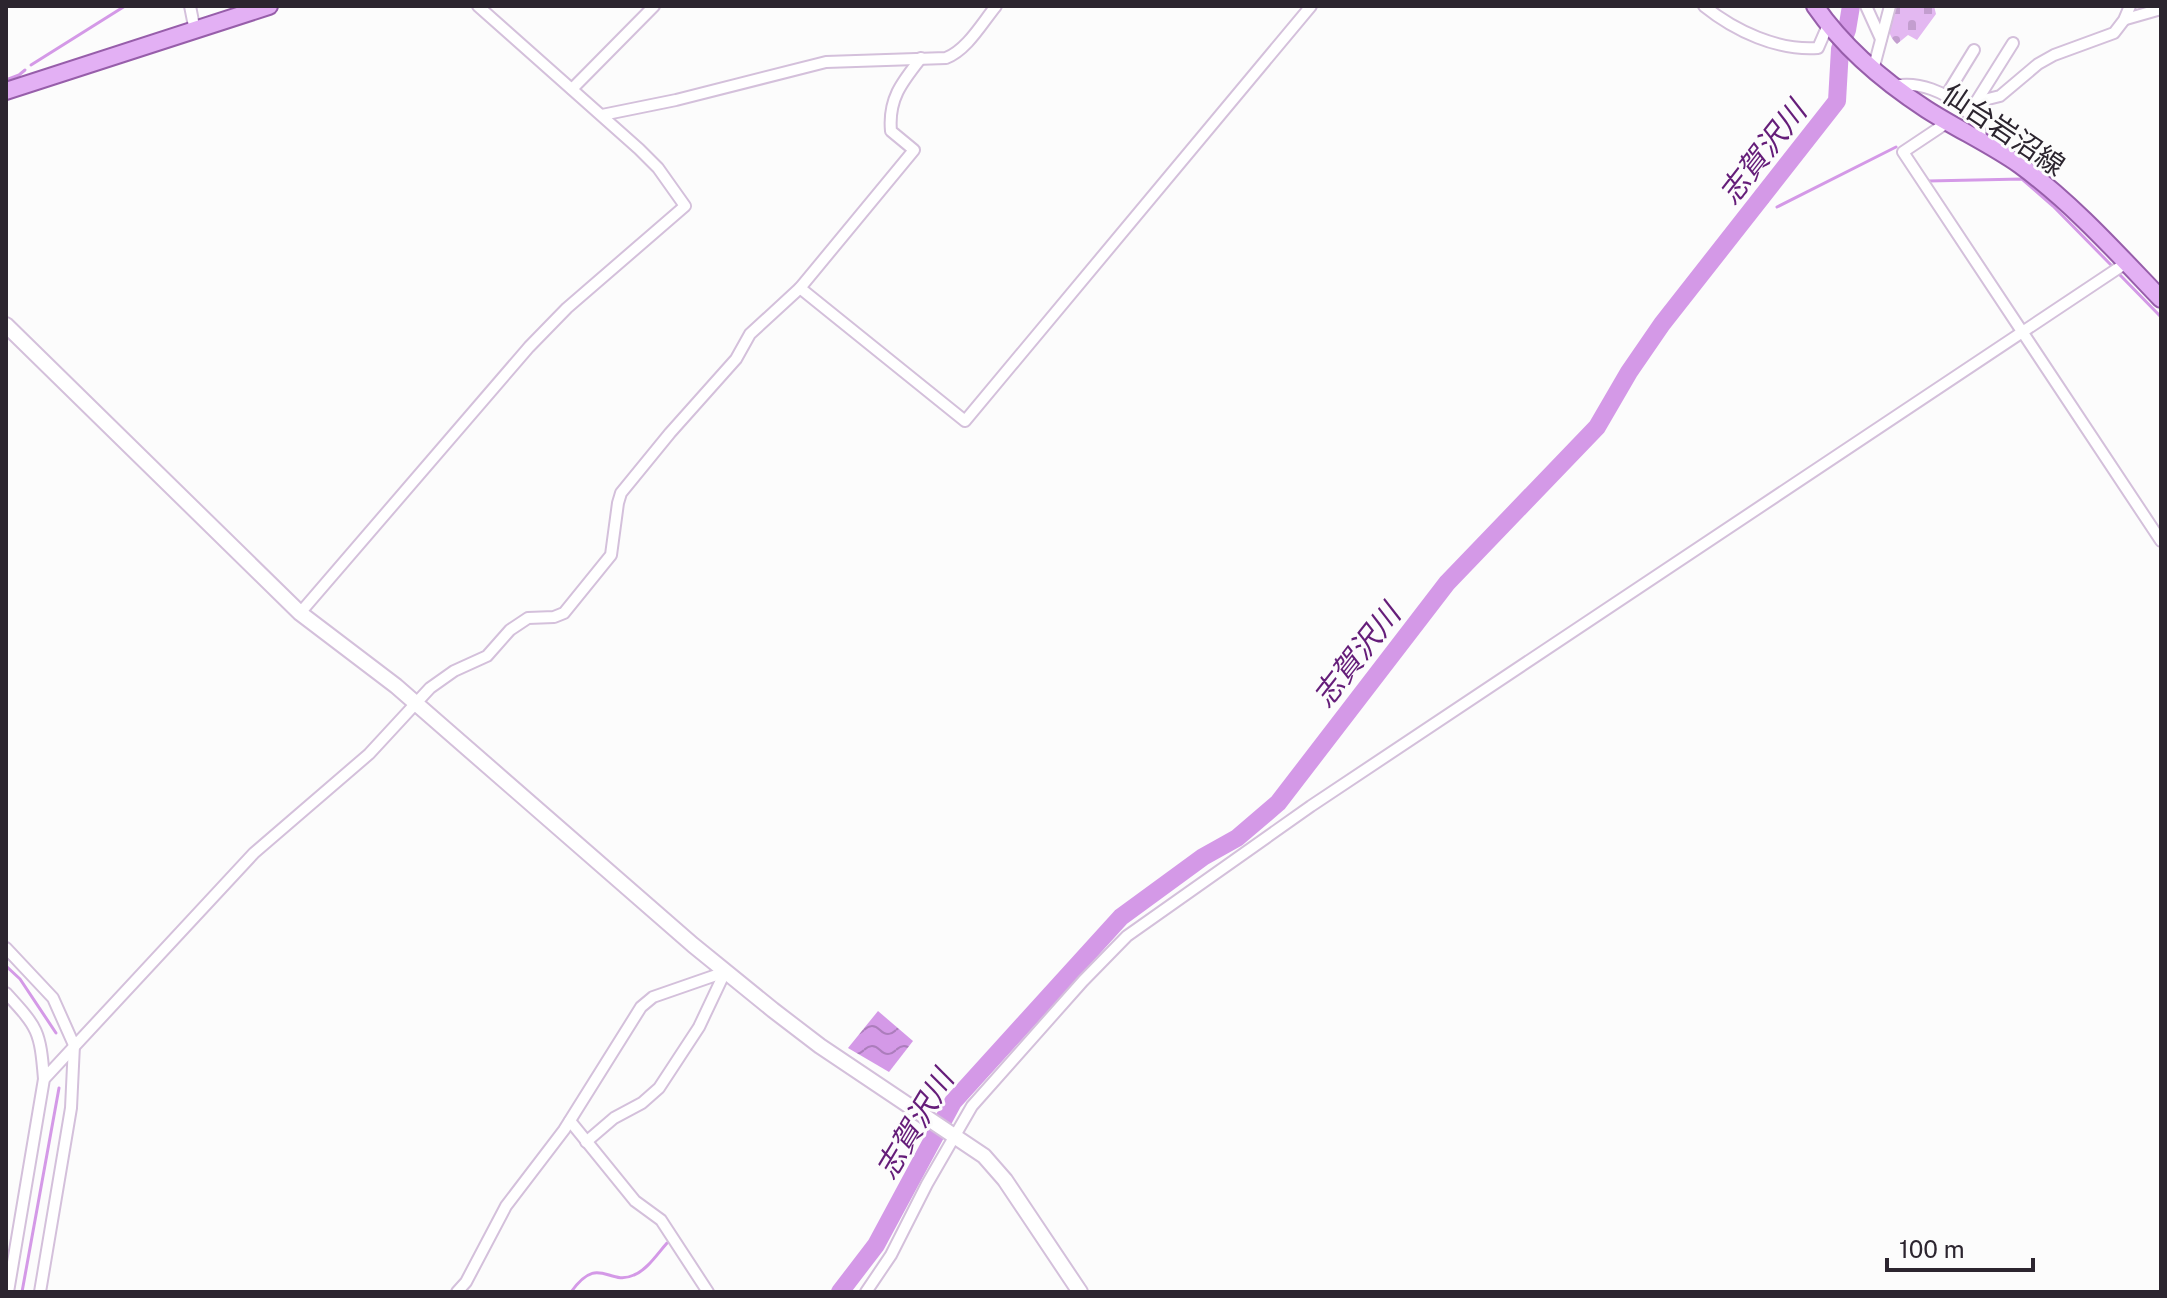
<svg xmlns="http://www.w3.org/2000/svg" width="2167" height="1298" viewBox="0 0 2167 1298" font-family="'Public Sans','Noto Sans JP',sans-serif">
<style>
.cemetery{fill:url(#cemetery-stones)}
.water{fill:url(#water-waves)}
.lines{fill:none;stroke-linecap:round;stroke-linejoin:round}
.stream{stroke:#d499e7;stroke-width:3}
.river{stroke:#d499e7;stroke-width:18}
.street-casing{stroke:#d4c0db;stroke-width:14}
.secondary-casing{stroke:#d4c0db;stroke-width:18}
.primary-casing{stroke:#975eaa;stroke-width:20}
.street{stroke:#fff;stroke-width:10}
.secondary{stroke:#fff;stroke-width:14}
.primary{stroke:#e3b0f4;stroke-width:16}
.labels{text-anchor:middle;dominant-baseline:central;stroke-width:6;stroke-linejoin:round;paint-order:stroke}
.street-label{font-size:28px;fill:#2c252f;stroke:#fcfcfc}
.water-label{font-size:30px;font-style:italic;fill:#651d79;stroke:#fcfcfc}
</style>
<defs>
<pattern id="cemetery-stones" width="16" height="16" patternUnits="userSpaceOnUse" patternTransform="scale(2)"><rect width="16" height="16" fill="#e3b8f1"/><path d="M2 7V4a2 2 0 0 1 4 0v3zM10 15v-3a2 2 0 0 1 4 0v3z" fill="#c39ecf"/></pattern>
<pattern id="water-waves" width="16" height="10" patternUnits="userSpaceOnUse" patternTransform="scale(2)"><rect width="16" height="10" fill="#d499e7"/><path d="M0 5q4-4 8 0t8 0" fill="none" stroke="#ac7dbc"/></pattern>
</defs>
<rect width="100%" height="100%" fill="#fcfcfc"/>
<path class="cemetery" d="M1894,6H1934L1936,14L1917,40L1908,35L1897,44C1884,32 1890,21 1894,6Z"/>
<polygon class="water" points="878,1011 913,1041 889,1072 848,1048"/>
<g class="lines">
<g class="stream">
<polyline points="31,65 125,6"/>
<polyline points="6,80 19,75 25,70"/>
<polyline points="1925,177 1928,181 2022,179 2053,206 2112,266"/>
<polyline points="1762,196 1767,202"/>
<polyline points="1777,207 1896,147"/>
<polyline points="2120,275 2161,317"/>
<polyline points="6,966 20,979 56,1033"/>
<polyline points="22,1292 59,1088"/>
<path d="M571,1292C599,1253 608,1287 634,1275C647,1270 658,1253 667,1243"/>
</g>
<polyline class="river" points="840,1292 876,1245 953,1102 1121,917 1203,857 1237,838 1278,803 1447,583 1597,427 1629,372 1662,324 1837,101 1840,49 1847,30 1851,6"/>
<defs>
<g id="street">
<polyline points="190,6 195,31"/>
<path d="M1704,6C1735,31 1778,51 1818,48L1828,25"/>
<polyline points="1866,6 1881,39"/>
<polyline points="2126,19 2161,9"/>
<polyline points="1873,70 1890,6"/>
<path d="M1894,86C1919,81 1946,92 1964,109L1976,102L2000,96L2038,64L2054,55L2114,33L2124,20L2130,6"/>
<polyline points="572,89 654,6"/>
<polyline points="1947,94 1974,50"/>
<polyline points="1976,102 2013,43"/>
<polyline points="1964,109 1980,126 1981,140"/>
<path d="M602,115L676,100L826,62L946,58C967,50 982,23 996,6"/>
<polyline points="1948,122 1903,152 2161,541"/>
<polyline points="800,288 965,421 1311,6"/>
<polyline points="300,613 529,347 567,308 685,206 658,168 639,149 478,6"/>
<polyline points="6,948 53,998 74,1045 71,1108 40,1292"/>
<path d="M6,993C38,1028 40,1030 44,1079"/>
<polyline points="570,1121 635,1201 661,1220 708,1292"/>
<polyline points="586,1142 614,1118 642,1103 659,1088 699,1027 725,972"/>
<path d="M8,1292L44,1079L254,853L369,754L430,688L454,671L487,656L510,630L528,618L554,617L564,613L611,555L618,503L621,493L670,433L736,359L750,334L800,288L914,150L891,131C888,99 902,82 921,58"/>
<polyline points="457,1292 466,1282 506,1206 564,1130 641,1007 653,997 725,972"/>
<polyline points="866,1292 891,1255 927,1184 972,1106 1083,981 1127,936 1311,806 2126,263"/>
</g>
<polyline id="secondary" points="6,325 300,613 396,686 693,945 773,1010 820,1046 984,1156 1005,1180 1080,1292"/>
<g id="primary">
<path d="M1815,6C1844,48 1883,81 1926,109C1957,129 1990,144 2020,165C2072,203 2117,253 2161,299"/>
<polyline points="6,91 269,6"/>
</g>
</defs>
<use href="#street" class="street-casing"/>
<use href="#secondary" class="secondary-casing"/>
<use href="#primary" class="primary-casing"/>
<use href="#street" class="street"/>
<use href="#secondary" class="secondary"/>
<use href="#primary" class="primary"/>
</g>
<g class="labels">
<g class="street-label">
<text transform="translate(2004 129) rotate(34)">仙台岩沼線</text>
</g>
<g class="water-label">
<text transform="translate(1762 152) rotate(-52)">志賀沢川</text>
<text transform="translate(1356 655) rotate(-52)">志賀沢川</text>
<text transform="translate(914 1124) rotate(-59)">志賀沢川</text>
</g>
</g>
<rect width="2167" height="1298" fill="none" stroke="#2c252f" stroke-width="16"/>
<path d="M1887 1258v12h146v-12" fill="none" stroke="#2c252f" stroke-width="4"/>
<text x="1899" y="1258" font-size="24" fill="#2c252f" stroke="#fcfcfc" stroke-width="6" paint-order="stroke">100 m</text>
</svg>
